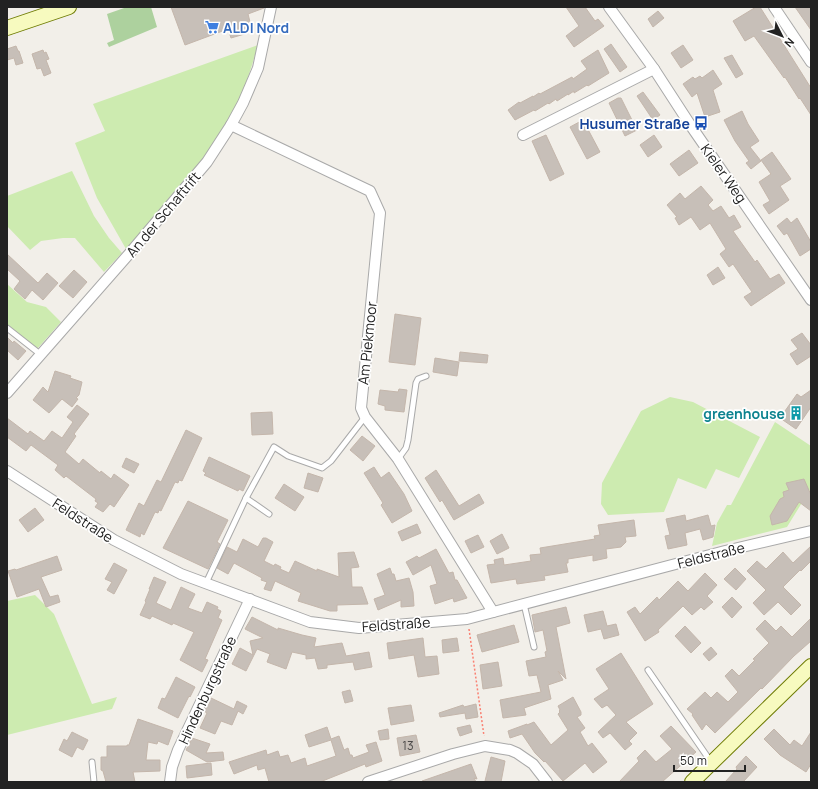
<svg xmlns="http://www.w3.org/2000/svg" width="818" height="789" viewBox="0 0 818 789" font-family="Manrope,sans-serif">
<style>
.grass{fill:#cdebb0}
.forest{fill:#add19e}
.building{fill:#c7bfb8;stroke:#c4b6ab}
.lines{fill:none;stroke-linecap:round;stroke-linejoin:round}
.lane-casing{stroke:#a9a9a9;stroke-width:7}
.street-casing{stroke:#a9a9a9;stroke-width:12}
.secondary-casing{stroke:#707d05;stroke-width:16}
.path{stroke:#fa8072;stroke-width:1.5;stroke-dasharray:2 2;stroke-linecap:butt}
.lane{stroke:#fff;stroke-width:5}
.street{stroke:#fff;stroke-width:10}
.secondary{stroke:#f7fabf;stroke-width:14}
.labels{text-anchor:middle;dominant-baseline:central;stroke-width:3.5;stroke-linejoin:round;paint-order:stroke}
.number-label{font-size:12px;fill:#4b4948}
.shop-label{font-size:14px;font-weight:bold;fill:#366cbe;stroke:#fff;text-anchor:start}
.transit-label{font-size:14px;font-weight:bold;fill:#164399;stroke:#fff;text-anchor:end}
.street-label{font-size:14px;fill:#222;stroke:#fff}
.culture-label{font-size:14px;font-weight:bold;fill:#0d838f;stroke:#fff;text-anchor:end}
</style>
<rect width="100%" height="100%" fill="#f2efe9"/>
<g class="grass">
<path d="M258,45C252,65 246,87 236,105C208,159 167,205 126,249L97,198L75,143L105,131L93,104Z"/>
<polygon points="72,171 94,216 109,238 122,253 104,272 75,238 63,238 41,241 30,250 7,226 7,196"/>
<polygon points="7,284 27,302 46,307 61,322 37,349 7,324"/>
<polygon points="670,397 693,402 760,437 739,478 716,469 706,489 678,478 664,512 608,515 601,504 602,483 641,411"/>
<polygon points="775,422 811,446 811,488 787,527 712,546 717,523 727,505 731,505"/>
<polygon points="35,595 54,614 92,704 117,697 112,709 7,735 7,601"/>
</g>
<polygon class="forest" points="127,7 151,7 157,27 109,47 107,43 114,40 107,14"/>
<g class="building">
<polygon points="171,7 264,7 264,8 248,14 250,22 245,24 248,33 231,38 228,29 185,45"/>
<polygon points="566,7 585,7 595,21 598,19 604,26 574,47 566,36 579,26"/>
<polygon points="756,7 760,7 811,88 811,115 800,98 799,99 785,77 784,78 754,36 745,41 733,21"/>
<polygon points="795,7 811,7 811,30"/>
<polygon points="658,11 664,18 653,27 648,19"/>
<polygon points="611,44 627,67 620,72 604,49"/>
<polygon points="683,45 693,60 681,68 671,53"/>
<polygon points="16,46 18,51 19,51 23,63 16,65 14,58 7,60 7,49"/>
<polygon points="43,50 44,53 46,52 49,59 46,60 51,73 44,76 41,68 37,69 32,54"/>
<polygon points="598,50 609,73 588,86 587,85 574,93 574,91 568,95 568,94 557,101 556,99 549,104 548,103 535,111 534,110 515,120 508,110 519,102 520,103 533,96 533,97 539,93 540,94 572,77 573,79 587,69 581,61"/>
<polygon points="732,55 743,74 736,78 724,58"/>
<polygon points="713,70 722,84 713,90 720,112 705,117 697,93 692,97 683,84 693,77 695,79 700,76 702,78"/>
<polygon points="643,92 660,115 653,120 637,96"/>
<polygon points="618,98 621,98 637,130 625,136 609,103"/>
<polygon points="742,111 748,124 759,141 750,147 761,161 751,169 746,163 749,161 735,141 724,120"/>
<polygon points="583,120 600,152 587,159 570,127"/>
<polygon points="546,135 564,174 550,181 532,141"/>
<polygon points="654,135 662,147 648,157 640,145"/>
<polygon points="689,150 698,163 679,176 670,164"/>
<polygon points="772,152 791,179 780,186 789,200 769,214 763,205 770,201 759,182 771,174 761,160"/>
<polygon points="701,186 713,200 708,205 713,211 721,206 729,218 734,215 741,227 733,231 755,262 757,260 770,279 779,274 785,283 751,306 744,297 752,292 733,264 729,267 720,254 726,249 710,223 700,230 691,217 679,225 675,218 677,217 667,205 680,193 685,199"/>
<polygon points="787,218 791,223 797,218 811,242 811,249 800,256 787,233 784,235 777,226"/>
<polygon points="7,254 38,283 47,273 58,283 43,300 32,290 25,299 14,289 20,281 7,269"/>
<polygon points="718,267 725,278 713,285 707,275"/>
<polygon points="74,270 87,282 73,298 59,286"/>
<polygon points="395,314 421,318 415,365 389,362"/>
<polygon points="802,333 811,345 811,356 797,365 790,354 798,349 791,340"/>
<polygon points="7,337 13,343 14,341 26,351 18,360 7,350"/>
<polygon points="460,352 488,355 487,363 459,361"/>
<polygon points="435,358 459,362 457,376 433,372"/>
<polygon points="55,371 71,376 70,378 82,382 79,395 76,398 78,399 72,407 62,399 49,413 33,400 43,387 48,392"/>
<polygon points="399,389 407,390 404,412 385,410 385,406 378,404 380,390 398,392"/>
<polygon points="811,390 811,407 796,429 780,418 797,394 801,397"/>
<polygon points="77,405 89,414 74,434 76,436 65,452 79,464 83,459 100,473 101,471 111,479 114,474 129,485 114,507 110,504 103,512 95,507 98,503 95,501 96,499 66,476 64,478 55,470 58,465 31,445 26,451 7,437 7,418 28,434 30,431 44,441 52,431 62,438 73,422 67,417"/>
<polygon points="272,412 273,434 252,435 251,413"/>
<polygon points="186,430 202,438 182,481 179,480 178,483 175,482 161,511 159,510 158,513 155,512 144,535 141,533 140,537 126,530 139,503 144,506 157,480 161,482"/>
<polygon points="362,436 375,446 363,461 350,450"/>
<polygon points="209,457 250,476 243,491 239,489 238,491 204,475 206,473 203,471"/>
<polygon points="126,458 139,464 134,473 122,467"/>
<polygon points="374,467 381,478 389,472 404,494 412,511 392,523 381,505 383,503 364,473"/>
<polygon points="436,470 459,506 479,494 484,503 454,520 442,500 440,502 425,478"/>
<polygon points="308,473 323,478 318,492 304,488"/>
<polygon points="804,479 811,495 811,511 799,502 787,521 772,525 770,516 780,499 784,497 783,492 789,490 786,483"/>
<polygon points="284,484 304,497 295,511 275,498"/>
<polygon points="188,501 228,520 217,542 220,544 208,569 163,548"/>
<polygon points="35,508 44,520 28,532 19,520"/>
<polygon points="685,515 686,521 708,515 711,526 715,525 713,537 703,540 700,529 685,533 687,545 668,549 665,536 670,535 666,519"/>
<polygon points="634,520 636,536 625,537 626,542 621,547 606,549 607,558 593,561 593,555 568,559 568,563 566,563 568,572 544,576 545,580 517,584 516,579 491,583 487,565 495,564 494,560 503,558 504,565 531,561 530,555 541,554 540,548 595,539 594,536 600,535 598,525"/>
<polygon points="417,524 421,533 402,541 398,532"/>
<polygon points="502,534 509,548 497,554 490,541"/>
<polygon points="478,535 484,547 471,553 465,541"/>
<polygon points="263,538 266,538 273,542 264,561 274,566 275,564 281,567 280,569 289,573 295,561 317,571 317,569 339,577 338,553 354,552 359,567 351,568 352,587 362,587 368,604 337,605 337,611 330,611 298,601 301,593 275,581 271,591 264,589 267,582 261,580 262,578 234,563 228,574 217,568 227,547 237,552 243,539 258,547"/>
<polygon points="811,546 811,561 801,571 800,570 783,587 801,605 791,615 778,602 764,615 753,603 766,590 747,571 757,561 766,569 783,552 793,563"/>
<polygon points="436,549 449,573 453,572 455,580 457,580 467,598 454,602 453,598 435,604 430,586 437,584 431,565 413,575 406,562 417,556 419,558"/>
<polygon points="57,556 62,570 41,577 50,597 58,595 60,602 46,607 39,589 17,597 8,571 15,569 16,570"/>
<polygon points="114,563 127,570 114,594 107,590 112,582 105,579"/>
<polygon points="390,568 392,574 394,574 396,581 409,578 413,592 414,606 401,607 401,600 378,610 374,599 385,595 377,574"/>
<polygon points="735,568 746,579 736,590 724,579"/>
<polygon points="705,573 717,585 707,596 713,602 704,610 701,607 692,615 683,606 658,630 659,632 645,641 627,612 635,607 640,614 657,597 659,600 678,581 688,591"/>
<polygon points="154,577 166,582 156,603 171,610 181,587 195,594 188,608 202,613 207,602 218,607 217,609 221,611 218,618 222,620 205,659 208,660 202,672 180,660 194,632 173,623 172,625 152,616 150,619 140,615 146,602 145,601 150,589 149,589"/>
<polygon points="732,597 742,607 732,618 722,607"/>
<polygon points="566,607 570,623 556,627 566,679 558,671 563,680 548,685 551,699 524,708 526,715 503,718 500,700 541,692 537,675 529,676 526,661 546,657 545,652 547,651 543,630 535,632 532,615"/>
<polygon points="603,611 607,626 616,624 619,635 604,639 601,629 588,632 584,615"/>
<polygon points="252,617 278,630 278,628 302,635 316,638 314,647 342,643 346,656 369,652 372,667 355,670 353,662 327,665 327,668 318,669 315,658 306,659 306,655 292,652 286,669 267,662 270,654 257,649 246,671 232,664 240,648 253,655 250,641 263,638 245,629"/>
<polygon points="811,618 811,641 794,656 762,689 761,688 715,733 706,724 702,730 692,715 693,714 687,709 705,692 711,698 717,692 728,702 738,692 725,676 732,669 739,676 755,660 753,659 769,643 756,629 765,620 776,631 781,626 792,637"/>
<polygon points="514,625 519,642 482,652 477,635"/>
<polygon points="685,626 701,643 691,653 675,636"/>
<polygon points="423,638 425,657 437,656 439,674 418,677 414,655 389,659 387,643"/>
<polygon points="457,638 459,651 443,653 442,640"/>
<polygon points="711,647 717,654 709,661 703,654"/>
<polygon points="621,653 653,704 626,722 637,733 629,741 632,744 625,750 610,733 603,738 598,732 616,715 607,705 602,708 594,699 609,689 596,669"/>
<polygon points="498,662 502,686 483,689 480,665"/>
<polygon points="176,677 195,687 190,697 189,696 178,718 158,708 162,698 165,699"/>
<polygon points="350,690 353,701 345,703 342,692"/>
<polygon points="573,697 581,712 581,715 577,717 585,728 580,732 588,746 592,743 607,762 593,773 585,763 563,781 545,761 544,762 535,753 522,734 510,738 508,731 527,724 527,725 534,722 551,745 568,730 558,714 560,712 559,711 560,710 558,706"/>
<polygon points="211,698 234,709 237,701 247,706 243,714 238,711 232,725 221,721 215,734 200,728 207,713 204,711"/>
<polygon points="476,704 478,717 466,719 465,713 440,717 439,713 463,705 464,707"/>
<polygon points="411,705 414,721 391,725 388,708"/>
<polygon points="138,719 173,731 168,745 158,741 157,744 148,742 146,760 160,760 160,771 133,772 135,782 106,782 103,771 101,770 101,757 107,757 107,746 127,746 127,745 129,745"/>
<polygon points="470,725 472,732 460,736 457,728"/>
<polygon points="671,726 696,752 662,782 619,782 639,761 637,758 645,750 656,762 672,749 660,736"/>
<polygon points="327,727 331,739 339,736 344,750 348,748 350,755 352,755 353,758 369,752 366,745 376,742 382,761 366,767 365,764 320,782 269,782 265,768 258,770 257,765 234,774 229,762 266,750 267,755 278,751 280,757 288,755 291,763 305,758 307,766 336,756 331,740 309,747 305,735"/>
<polygon points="388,729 389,739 380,740 378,731"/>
<polygon points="774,729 790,745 794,740 802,746 811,732 811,764 806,772 780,755 764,739"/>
<polygon points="72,732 88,740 83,750 77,747 72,757 59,750 64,739 67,741"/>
<polygon points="416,735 420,752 400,756 397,738"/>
<polygon points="192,738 210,744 206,753 223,752 224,760 207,762 186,750"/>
<polygon points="746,756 757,767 743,782 725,782 737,769 736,767"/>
<polygon points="491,757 505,761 501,782 485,781"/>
<polygon points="211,763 212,775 187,778 186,766"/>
<polygon points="471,764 477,779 474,778 476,782 422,782 422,781"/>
</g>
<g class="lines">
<defs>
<g id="lane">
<polyline points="7,328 40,354"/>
<polyline points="398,459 406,448 408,440 416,383 418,379 426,376"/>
<polyline points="246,498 269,514"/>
<polyline points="206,583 246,498 274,447 288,456 322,468 331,461 365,417"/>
<polyline points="524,604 534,647"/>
<polyline points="648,670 711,762"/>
<polyline points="92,762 94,782"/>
</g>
<g id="street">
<polyline points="609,7 654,69 691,126 811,300"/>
<polyline points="774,7 811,62"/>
<polyline points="231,125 370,191 380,213 361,408 365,417 398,459 493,612"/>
<polyline points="523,135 654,69"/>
<polyline points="7,393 129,254 207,162 231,125 243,103 258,68 271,7"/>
<polyline points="7,471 114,540 181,574 310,622 359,628 467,619 725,551 811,531"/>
<polyline points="170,782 172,767 178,750 250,599"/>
<polyline points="368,782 453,754 485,746 510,750 517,753 533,764 547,782"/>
</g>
<g id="secondary">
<polyline points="7,28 69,7"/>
<polyline points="692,782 811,666"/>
</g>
</defs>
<use href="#lane" class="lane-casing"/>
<use href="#street" class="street-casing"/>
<use href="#secondary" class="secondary-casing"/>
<polyline class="path" points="469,629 484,736"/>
<use href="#lane" class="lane"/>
<use href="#street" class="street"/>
<use href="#secondary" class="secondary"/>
</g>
<defs>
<symbol id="supermarket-bare" viewBox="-9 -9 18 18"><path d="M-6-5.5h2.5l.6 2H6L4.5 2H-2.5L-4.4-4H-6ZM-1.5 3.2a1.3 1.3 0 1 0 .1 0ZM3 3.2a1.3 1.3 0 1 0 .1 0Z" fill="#3f7fe0" stroke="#fff" stroke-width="2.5" paint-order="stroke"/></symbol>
<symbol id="bus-bare" viewBox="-9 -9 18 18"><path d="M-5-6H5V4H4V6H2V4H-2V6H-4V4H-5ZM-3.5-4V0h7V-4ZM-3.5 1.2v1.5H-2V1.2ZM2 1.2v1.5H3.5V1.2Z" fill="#1a4fb4" stroke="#fff" stroke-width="2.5" paint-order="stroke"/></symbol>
<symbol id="building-bare" viewBox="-9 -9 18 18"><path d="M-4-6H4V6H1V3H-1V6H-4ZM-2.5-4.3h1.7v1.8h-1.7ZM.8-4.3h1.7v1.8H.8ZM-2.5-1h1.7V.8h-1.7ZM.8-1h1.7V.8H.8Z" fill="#0f9aa8" stroke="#fff" stroke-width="2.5" paint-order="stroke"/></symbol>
</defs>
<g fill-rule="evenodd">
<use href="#supermarket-bare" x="202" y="17" width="20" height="20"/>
<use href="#bus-bare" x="691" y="113" width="20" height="20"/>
<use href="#building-bare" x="786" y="403" width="20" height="20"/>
</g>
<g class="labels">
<g class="number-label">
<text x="408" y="745">13</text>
</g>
<g class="shop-label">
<text x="223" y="27">ALDI Nord</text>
</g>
<g class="transit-label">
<text x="690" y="123">Husumer Straße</text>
</g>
<g class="street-label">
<text transform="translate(724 173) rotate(55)">Kieler Weg</text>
<text transform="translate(163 214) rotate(-50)">An der Schaftrift</text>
<text transform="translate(367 343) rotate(-84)">Am Piekmoor</text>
<text transform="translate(83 520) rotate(33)">Feldstraße</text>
<text transform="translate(711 555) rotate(-14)">Feldstraße</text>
<text transform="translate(396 624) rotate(-4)">Feldstraße</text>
<text transform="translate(207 690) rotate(-65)">Hindenburgstraße</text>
</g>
<g class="culture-label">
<text x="785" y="413">greenhouse</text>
</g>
</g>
<rect width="818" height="789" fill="none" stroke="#222222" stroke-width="16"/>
<g transform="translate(782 36) rotate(132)" stroke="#ffffff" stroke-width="3" paint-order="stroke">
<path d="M0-3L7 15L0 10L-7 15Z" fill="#222222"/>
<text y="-6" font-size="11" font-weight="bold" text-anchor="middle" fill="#222222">N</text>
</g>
<path d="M674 765v6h71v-6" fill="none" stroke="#222222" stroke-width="2"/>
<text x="680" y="765" font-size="12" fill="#222222" stroke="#ffffff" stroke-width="3" paint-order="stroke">50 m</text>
</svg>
